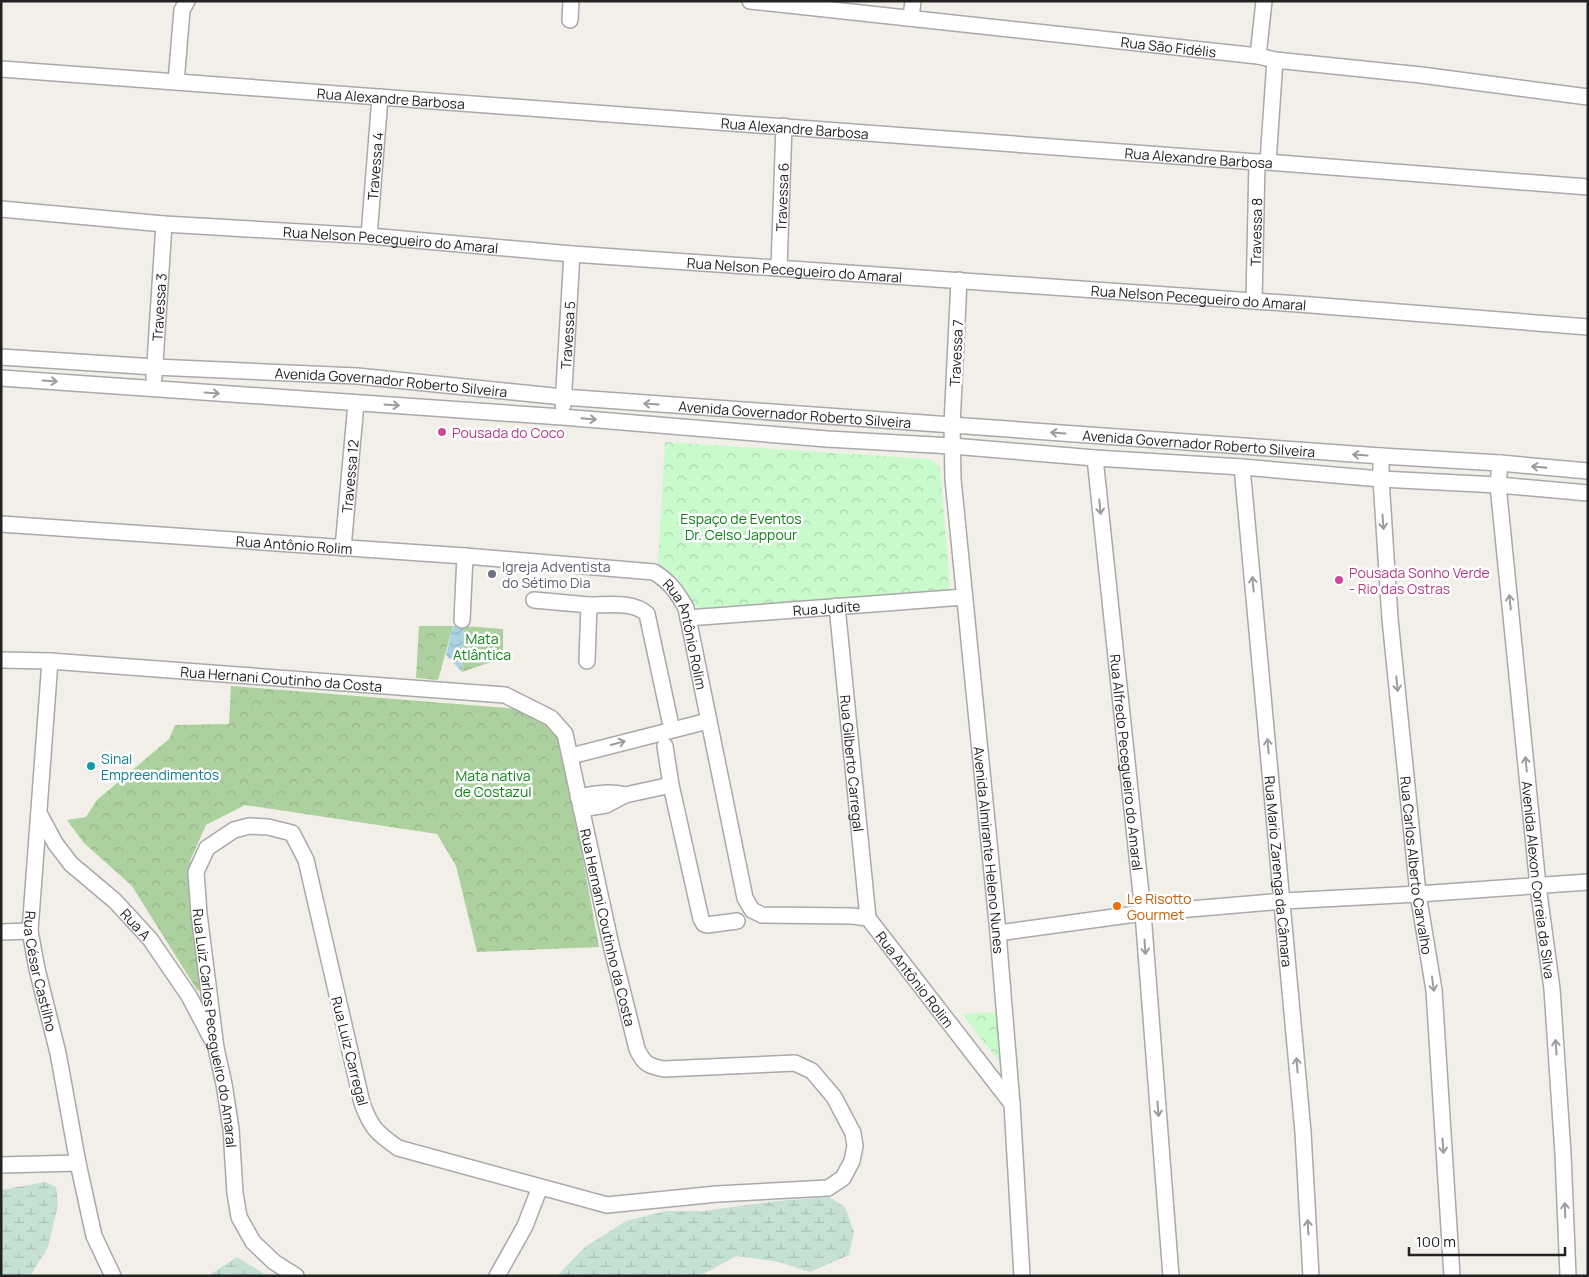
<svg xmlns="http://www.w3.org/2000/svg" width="1589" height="1277" viewBox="0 0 1589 1277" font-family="Manrope,sans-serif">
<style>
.forest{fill:url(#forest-crowns)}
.wetland{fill:url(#wetland-marsh)}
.park{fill:url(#park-crowns)}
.water{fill:url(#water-waves)}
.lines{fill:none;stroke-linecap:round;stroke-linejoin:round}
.minor-casing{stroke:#a9a9a9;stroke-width:18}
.minor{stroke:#fff;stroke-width:15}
.oneway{stroke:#9c9c9c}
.hotel-dot{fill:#d1479c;stroke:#fff;stroke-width:2}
.worship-dot{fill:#6b7280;stroke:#fff;stroke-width:2}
.culture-dot{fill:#0f9aa8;stroke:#fff;stroke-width:2}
.food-dot{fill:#e8710a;stroke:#fff;stroke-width:2}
.labels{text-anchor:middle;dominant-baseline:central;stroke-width:5;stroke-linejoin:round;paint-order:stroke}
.street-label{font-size:14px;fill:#222;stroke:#fff}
.hotel-label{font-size:14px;fill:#b23c85;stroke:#fff;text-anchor:start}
.park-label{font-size:14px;fill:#0c8416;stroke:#fff}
.worship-label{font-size:14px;fill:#5b616d;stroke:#fff;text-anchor:start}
.culture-label{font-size:14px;fill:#0d838f;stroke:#fff;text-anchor:start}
.food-label{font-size:14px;fill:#c56008;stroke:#fff;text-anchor:start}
</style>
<defs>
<pattern id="forest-crowns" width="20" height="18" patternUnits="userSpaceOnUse" patternTransform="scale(1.25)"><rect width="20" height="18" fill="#add19e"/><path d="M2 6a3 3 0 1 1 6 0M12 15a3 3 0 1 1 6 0" fill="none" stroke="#95b388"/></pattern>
<pattern id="wetland-marsh" width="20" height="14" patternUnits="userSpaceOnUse" patternTransform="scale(1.25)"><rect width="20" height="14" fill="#c6e0d4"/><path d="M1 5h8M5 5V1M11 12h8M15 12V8" fill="none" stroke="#aac0b6"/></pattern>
<pattern id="park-crowns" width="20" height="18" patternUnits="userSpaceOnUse" patternTransform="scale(1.25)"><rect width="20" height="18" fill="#c8facc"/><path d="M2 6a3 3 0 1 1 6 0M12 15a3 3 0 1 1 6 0" fill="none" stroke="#acd6af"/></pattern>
<pattern id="water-waves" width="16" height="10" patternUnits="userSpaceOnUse" patternTransform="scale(1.25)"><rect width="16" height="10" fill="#aad3df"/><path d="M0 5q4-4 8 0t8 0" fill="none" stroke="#92b5bf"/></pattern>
</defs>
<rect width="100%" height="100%" fill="#f2efe9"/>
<g class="forest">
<polygon points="419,626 453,626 438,680 416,678"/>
<polygon points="464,626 503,629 503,658 462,672"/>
<path d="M231,686L521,709C545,722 558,726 564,755L599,947L477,952L456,866L437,834L245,805L206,825L190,861L204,992L197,990L132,886L84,843L67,820L86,817L97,800L169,739L175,725L229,724Z"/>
</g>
<g class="wetland">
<polygon points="45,1182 56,1187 58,1204 48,1247 30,1276 1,1276 1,1190"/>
<polygon points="829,1197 845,1207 854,1232 849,1255 810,1272 779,1262 737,1256 699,1276 557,1276 585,1247 626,1221 666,1211 703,1211 777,1201"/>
<polygon points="237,1257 268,1276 208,1276"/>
</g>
<g class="park">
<polygon points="665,442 929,459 940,467 950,589 703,609 694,605 677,577 658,564"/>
<polygon points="999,1012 1005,1069 962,1014"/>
</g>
<polygon class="water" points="453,626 464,626 462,672 446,655"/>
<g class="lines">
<defs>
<g id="minor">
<path id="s1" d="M750,1L1258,56L1275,60L1421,75L1588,97"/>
<polyline points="911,18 913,1"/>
<polyline points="570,20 571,1"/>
<polyline points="1258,56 1264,1"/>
<path id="s2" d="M1,69L1257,162H1268L1588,187"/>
<polyline points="176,82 182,10 187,1"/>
<polyline points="1268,162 1275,60"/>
<path id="s3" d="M1,209L164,224L369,236L572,254L1298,304L1588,327"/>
<path id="s4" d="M369,236L380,97"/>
<path id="s5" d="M779,267L784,126"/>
<path id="s6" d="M959,280L952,425L953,479L998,933L1012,1104L1022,1276"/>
<path id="s7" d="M1254,301L1257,162"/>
<path id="s8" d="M1,357L155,367L357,376L563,397L1381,456L1500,463L1588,471"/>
<polyline points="1,378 562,417 827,439 952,446 1095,458 1242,467 1381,479 1498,485 1588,493"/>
<path id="s9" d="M154,378L164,224"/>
<path id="s10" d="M563,405L572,254"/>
<path id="s11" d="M1381,456V479L1390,619L1418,894L1434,990L1452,1276"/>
<path id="s12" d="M1095,458L1143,913L1171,1276"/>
<path id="s13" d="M1500,463L1498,485L1538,886L1552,989L1563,1154L1568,1276"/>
<path id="s14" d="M1242,467L1303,1132L1311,1276"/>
<path id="s15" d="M1,524L465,556L654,572C670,582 677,592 686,608L745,898L752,910L762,915L852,916L868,918L1012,1104"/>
<path id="s16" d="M343,548L356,403"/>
<polyline points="534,600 589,605"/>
<path id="s17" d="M837,606L868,918"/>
<path id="s18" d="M688,618L964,597"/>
<polyline points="462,620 465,556"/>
<path id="s19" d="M1,660L50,661L505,695L551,718L565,734L611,945L637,1049C644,1064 648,1066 664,1069L795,1063L812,1071L834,1097L853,1133L855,1146L852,1161L843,1178L828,1188L717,1194L607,1205L398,1148C377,1133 371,1128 362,1103L306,860L292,833L268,827L249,826L234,830L207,848L196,872L199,914L216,1048L224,1084L231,1129L235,1193L239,1217L253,1242L274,1262L296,1276"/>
<path id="s20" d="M50,661L30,931L37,969L58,1053L78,1163L94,1236L113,1276"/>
<path d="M587,661L589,605C608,605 633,601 647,614L670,721"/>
<polyline points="665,746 671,785 701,919 704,924 707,925 737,921"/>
<polyline points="571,756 708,721"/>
<path d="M578,797C595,794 609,791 625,795"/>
<polyline points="581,809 606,805 625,795 671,785"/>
<path id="s21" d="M39,813L55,843L71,864L115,901L150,939L189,996L211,1038"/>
<polyline points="1,932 30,931"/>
<polyline points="998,933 1143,913 1283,901 1418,894 1588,882"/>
<polyline points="1,1165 78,1163"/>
<polyline points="497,1276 525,1226 540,1187"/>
</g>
</defs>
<use href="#minor" class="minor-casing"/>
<use href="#minor" class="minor"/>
</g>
<defs><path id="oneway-shaft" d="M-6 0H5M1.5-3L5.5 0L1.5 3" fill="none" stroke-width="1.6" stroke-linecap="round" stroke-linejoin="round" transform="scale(1.25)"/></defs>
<g class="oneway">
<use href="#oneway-shaft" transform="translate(50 381) rotate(4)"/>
<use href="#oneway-shaft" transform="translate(212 393) rotate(4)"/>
<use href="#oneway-shaft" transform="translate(651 404) rotate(-176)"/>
<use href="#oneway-shaft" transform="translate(392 405) rotate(4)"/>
<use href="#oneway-shaft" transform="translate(589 419) rotate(5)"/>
<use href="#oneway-shaft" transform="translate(1058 433) rotate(-176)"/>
<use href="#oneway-shaft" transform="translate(1360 455) rotate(-176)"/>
<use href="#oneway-shaft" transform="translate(1539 467) rotate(-175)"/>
<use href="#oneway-shaft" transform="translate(1100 507) rotate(84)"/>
<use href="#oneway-shaft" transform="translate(1383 522) rotate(86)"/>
<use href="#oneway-shaft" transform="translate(1253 584) rotate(-95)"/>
<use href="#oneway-shaft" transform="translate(1510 602) rotate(-96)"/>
<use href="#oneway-shaft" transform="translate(1397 684) rotate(84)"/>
<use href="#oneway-shaft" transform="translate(618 743) rotate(-15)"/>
<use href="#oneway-shaft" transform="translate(1268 746) rotate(-95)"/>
<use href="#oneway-shaft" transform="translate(1526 764) rotate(-96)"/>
<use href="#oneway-shaft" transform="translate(1145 947) rotate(86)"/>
<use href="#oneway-shaft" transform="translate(1433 984) rotate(82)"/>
<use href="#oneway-shaft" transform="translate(1556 1047) rotate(-94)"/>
<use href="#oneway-shaft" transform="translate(1297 1065) rotate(-95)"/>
<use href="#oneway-shaft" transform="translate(1158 1109) rotate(86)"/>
<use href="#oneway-shaft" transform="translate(1443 1146) rotate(86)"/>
<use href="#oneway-shaft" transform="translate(1565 1210) rotate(-92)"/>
<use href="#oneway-shaft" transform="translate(1308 1227) rotate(-93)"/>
</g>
<g class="hotel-dot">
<circle cx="442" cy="432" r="5"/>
<circle cx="1339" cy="580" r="5"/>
</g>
<circle class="worship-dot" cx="492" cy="574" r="5"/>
<circle class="culture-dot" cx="91" cy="766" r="5"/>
<circle class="food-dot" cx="1117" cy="906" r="5"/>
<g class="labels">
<g class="street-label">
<text stroke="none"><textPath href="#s1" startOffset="421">Rua São Fidélis</textPath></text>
<text stroke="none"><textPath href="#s2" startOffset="391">Rua Alexandre Barbosa</textPath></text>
<text stroke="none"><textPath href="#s2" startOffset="796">Rua Alexandre Barbosa</textPath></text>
<text stroke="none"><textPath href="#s2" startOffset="1201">Rua Alexandre Barbosa</textPath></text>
<text stroke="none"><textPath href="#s4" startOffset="70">Travessa 4</textPath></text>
<text stroke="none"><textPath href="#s5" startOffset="70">Travessa 6</textPath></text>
<text stroke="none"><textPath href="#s7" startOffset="69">Travessa 8</textPath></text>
<text stroke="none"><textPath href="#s3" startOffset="391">Rua Nelson Pecegueiro do Amaral</textPath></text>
<text stroke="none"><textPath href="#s3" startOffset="796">Rua Nelson Pecegueiro do Amaral</textPath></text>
<text stroke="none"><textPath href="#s3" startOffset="1201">Rua Nelson Pecegueiro do Amaral</textPath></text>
<text stroke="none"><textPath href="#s9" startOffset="71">Travessa 3</textPath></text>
<text stroke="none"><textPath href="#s10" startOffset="70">Travessa 5</textPath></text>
<text transform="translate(956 353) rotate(-87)">Travessa 7</text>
<text stroke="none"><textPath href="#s8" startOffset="391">Avenida Governador Roberto Silveira</textPath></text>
<text stroke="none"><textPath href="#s8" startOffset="796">Avenida Governador Roberto Silveira</textPath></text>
<text stroke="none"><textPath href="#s8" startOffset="1201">Avenida Governador Roberto Silveira</textPath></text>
<text stroke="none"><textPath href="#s16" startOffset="72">Travessa 12</textPath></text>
<text stroke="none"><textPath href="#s15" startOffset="294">Rua Antônio Rolim</textPath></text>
<text stroke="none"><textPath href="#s18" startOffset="139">Rua Judite</textPath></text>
<text stroke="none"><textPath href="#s15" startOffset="728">Rua Antônio Rolim</textPath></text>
<text stroke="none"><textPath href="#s19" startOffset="281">Rua Hernani Coutinho da Costa</textPath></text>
<text stroke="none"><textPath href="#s17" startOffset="158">Rua Gilberto Carregal</textPath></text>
<text stroke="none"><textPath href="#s12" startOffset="306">Rua Alfredo Pecegueiro do Amaral</textPath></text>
<text stroke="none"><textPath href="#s6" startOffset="572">Avenida Almirante Heleno Nunes</textPath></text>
<text stroke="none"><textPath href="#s11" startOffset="411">Rua Carlos Alberto Carvalho</textPath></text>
<text stroke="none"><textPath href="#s14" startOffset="406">Rua Mario Zarenga da Câmara</textPath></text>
<text stroke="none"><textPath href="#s13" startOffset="419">Avenida Alexon Correia da Silva</textPath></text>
<text stroke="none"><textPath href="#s21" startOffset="149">Rua A</textPath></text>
<text stroke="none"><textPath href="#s19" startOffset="776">Rua Hernani Coutinho da Costa</textPath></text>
<text stroke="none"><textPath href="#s20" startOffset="312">Rua César Castilho</textPath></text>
<text stroke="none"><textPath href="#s15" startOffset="1208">Rua Antônio Rolim</textPath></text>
<text stroke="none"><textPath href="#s19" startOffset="2280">Rua Luiz Carlos Pecegueiro do Amaral</textPath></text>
<text transform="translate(350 1051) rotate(76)">Rua Luiz Carregal</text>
</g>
<g class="hotel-label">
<text x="452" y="432">Pousada do Coco</text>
<text x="1349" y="572">Pousada Sonho Verde<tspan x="1349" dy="16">- Rio das Ostras</tspan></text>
</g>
<g class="park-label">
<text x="741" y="518">Espaço de Eventos<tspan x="741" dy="16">Dr. Celso Jappour</tspan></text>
<text x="482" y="638">Mata<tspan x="482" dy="16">Atlântica</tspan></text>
<text x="493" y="775">Mata nativa<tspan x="493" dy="16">de Costazul</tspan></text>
</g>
<g class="worship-label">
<text x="502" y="566">Igreja Adventista<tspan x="502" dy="16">do Sétimo Dia</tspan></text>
</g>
<g class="culture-label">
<text x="101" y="758">Sinal<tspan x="101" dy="16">Empreendimentos</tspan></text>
</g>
<g class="food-label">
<text x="1127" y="898">Le Risotto<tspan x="1127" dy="16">Gourmet</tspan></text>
</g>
</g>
<rect width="1589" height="1277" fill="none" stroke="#222222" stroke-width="5"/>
<path d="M1409 1247v8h156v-8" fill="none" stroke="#222222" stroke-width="2.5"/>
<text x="1416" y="1247" font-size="15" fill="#222222" stroke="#ffffff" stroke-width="4" paint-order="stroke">100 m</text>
</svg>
